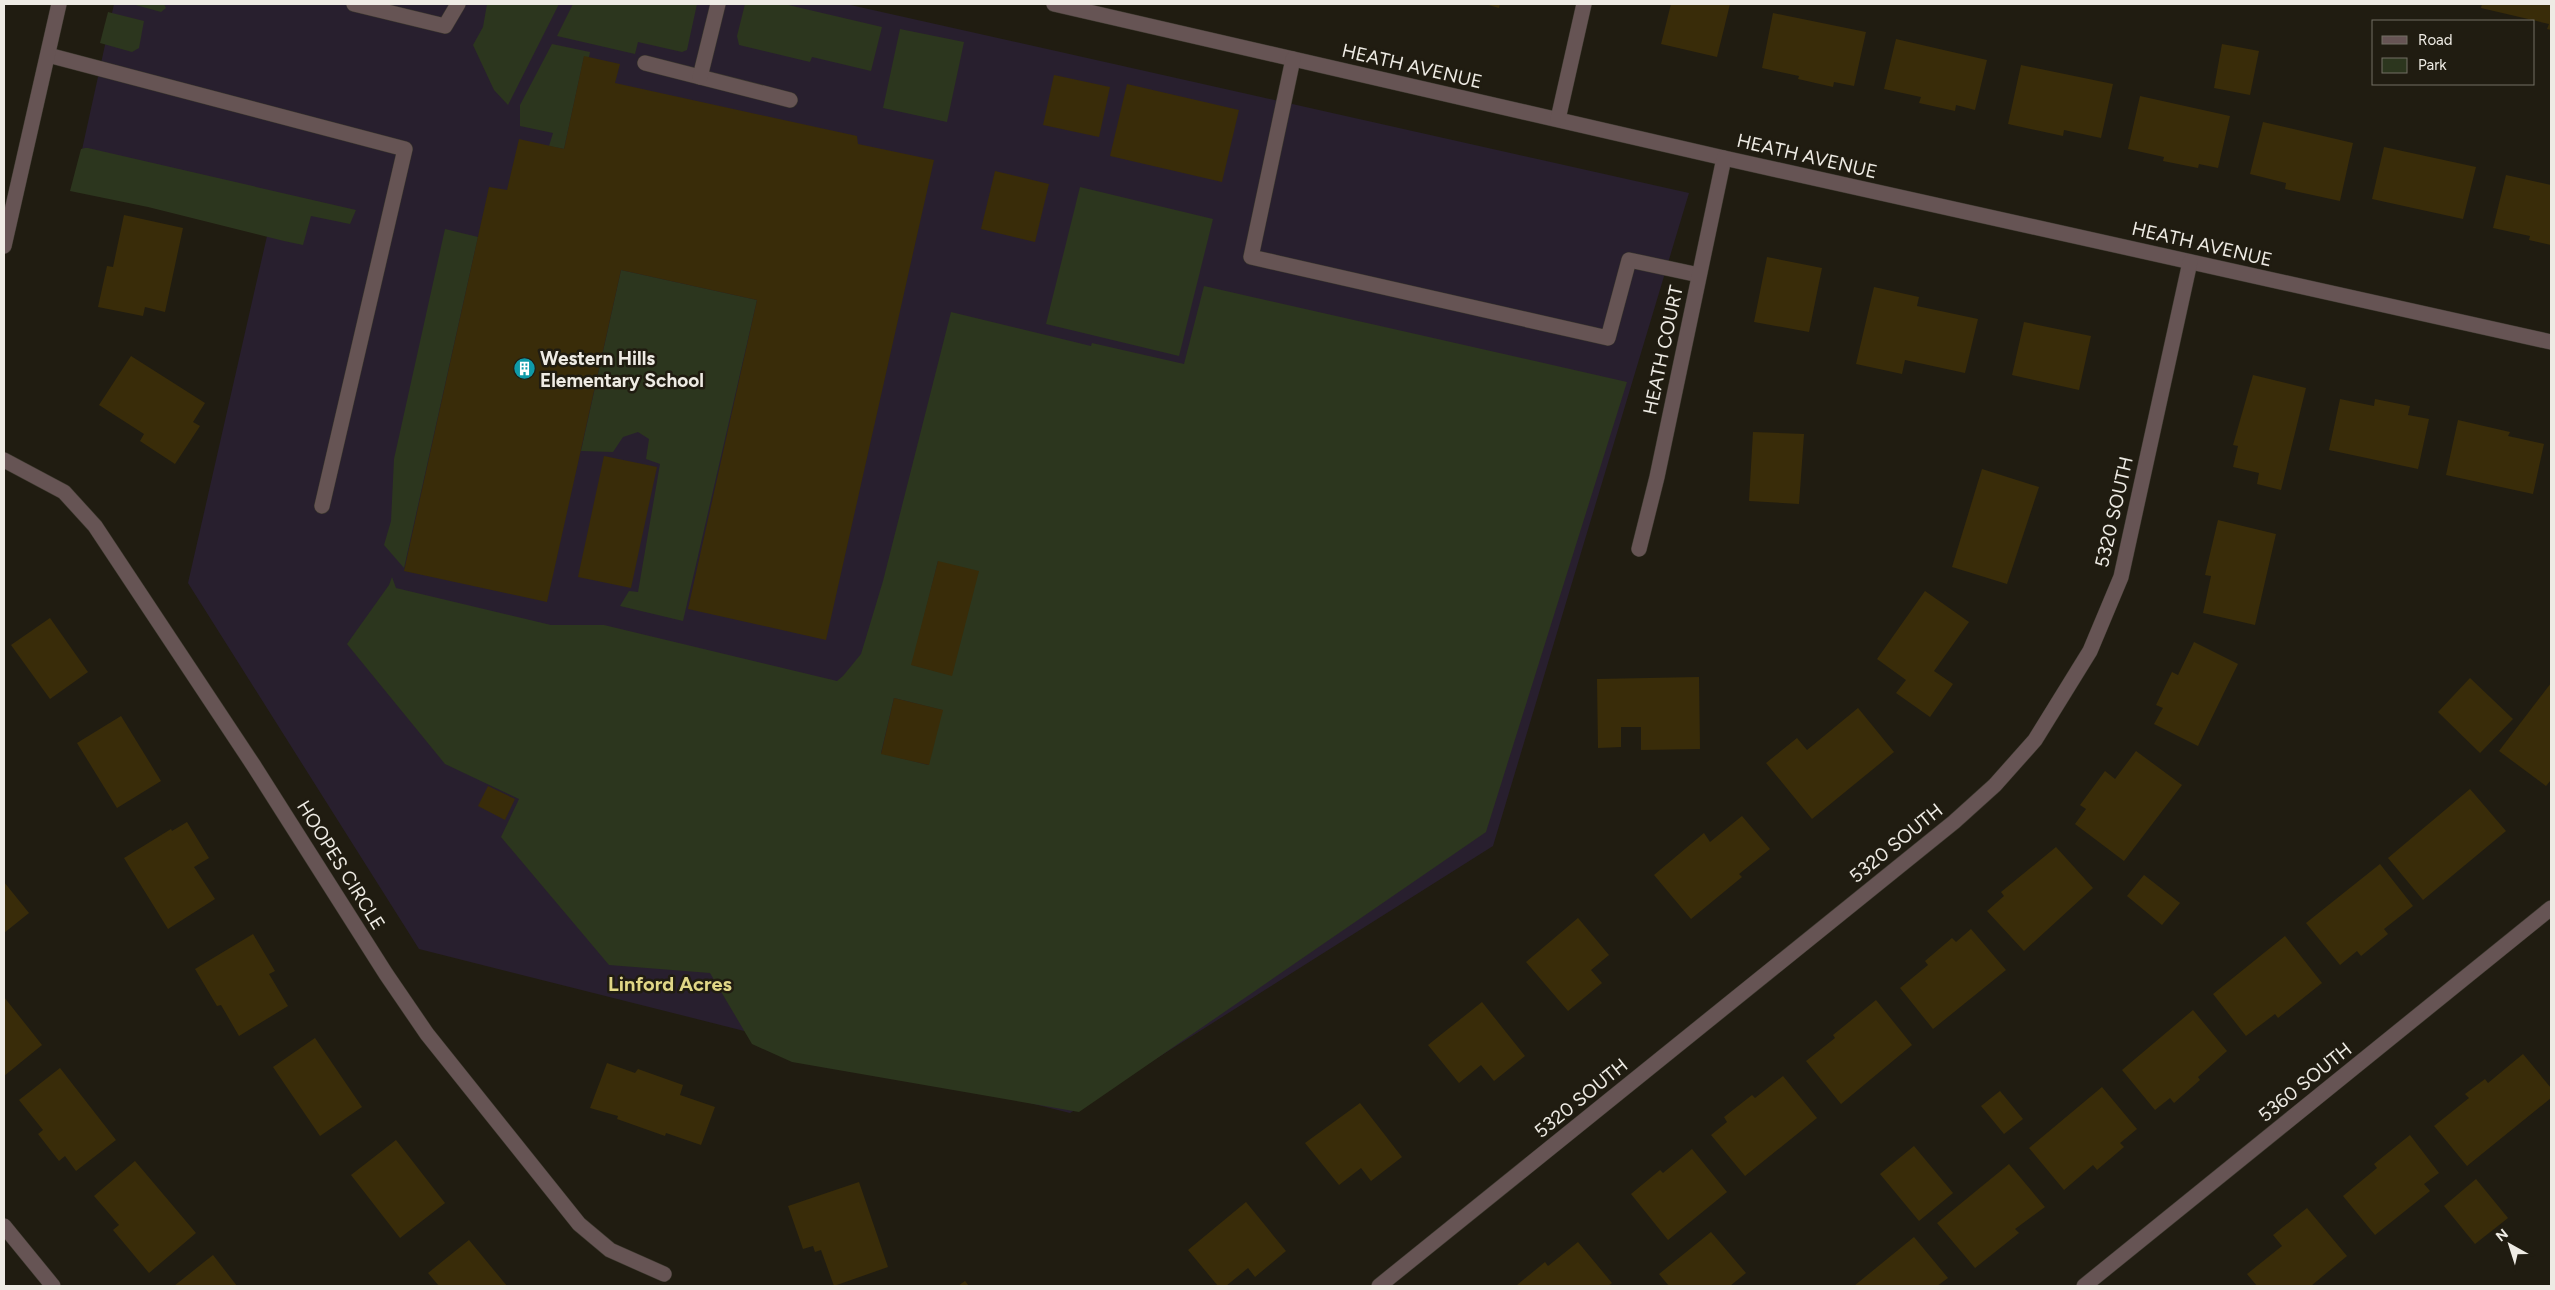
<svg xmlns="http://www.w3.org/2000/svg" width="2555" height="1290" viewBox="0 0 2555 1290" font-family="Figtree,sans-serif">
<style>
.education{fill:#281f2e}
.green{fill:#2c361e;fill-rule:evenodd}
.building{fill:#392c09}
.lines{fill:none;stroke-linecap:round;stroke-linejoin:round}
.minor-casing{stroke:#3d392f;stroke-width:16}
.minor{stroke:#665454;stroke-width:15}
.labels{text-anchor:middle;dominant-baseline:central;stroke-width:5;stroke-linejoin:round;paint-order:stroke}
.street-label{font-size:19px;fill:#eeebe4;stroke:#201c11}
.poi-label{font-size:19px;font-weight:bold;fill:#eeebe4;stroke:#201c11;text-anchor:start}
.neighbourhood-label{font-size:20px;font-weight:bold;fill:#e0d687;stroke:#201c11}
</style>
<rect width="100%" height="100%" fill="#201c11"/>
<polygon class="education" points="114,4 846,4 1689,193 1493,846 1070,1113 419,949 188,583 267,236 74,186"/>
<g class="green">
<polygon points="132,4 164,4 166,8 161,12"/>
<polygon points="487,4 559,4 508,105 494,90 473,45 483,27"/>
<polygon points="573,4 697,4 687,50 682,52 638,42 635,54 557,36"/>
<polygon points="745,4 784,4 882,27 871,71 812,57 810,62 739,45 737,36"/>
<polygon points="108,12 144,21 139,48 132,52 100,43"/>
<polygon points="900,29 964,42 947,122 883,108"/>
<polygon points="552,44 590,52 589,57 584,57 564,149 549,146 553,133 520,126 520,105"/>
<polygon points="85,148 88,148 356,210 350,224 311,216 303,245 284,241 148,207 70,191 81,149"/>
<polygon points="1080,187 1213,219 1179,356 1046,324"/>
<polygon points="445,229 478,237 404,568 384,545 391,521 394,459"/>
<polygon points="621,270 757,300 683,621 620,606 629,591 638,592 660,464 646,459 649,439 638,432 623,437 613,452 581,451"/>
<path d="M1204,286L1627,382L1486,832L1079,1112L792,1062L752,1044L710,973L609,965L501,837L519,799L445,764L347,644L389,585L392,577L396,588L551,625H604L837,681L843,676L861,654L883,581L951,312L1091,346L1092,343L1184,364ZM938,561L951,675L912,665ZM894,698L942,710L928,765L881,753Z"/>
</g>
<g class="building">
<polygon points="1485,4 1500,4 1499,8"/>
<polygon points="1671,4 1730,4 1717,57 1661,44"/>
<polygon points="2482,4 2551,4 2551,30 2547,29 2549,24 2481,8"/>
<polygon points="1773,13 1866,32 1854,86 1834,82 1833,87 1798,79 1799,76 1762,68"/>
<polygon points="1896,39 1987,60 1975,110 1956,105 1955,111 1919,103 1921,97 1884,89"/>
<polygon points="2222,44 2259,51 2250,95 2214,88"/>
<polygon points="584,56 620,64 615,83 857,136 858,144 934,160 826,640 688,609 757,300 621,270 547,602 404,571 489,187 507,190 519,139 564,149"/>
<polygon points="2021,65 2113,84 2101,138 2064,130 2063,136 2008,124"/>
<polygon points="1054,75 1110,87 1099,137 1043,125"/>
<polygon points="1127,84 1239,110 1222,182 1110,156"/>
<polygon points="2140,96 2230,116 2218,168 2199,164 2198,168 2163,161 2164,157 2128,149"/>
<polygon points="2263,122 2353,143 2340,201 2285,189 2286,183 2250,174"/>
<polygon points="2384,147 2476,167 2463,219 2372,199"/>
<polygon points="995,171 1049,184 1035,242 981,229"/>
<polygon points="2506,175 2551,185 2551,245 2529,240 2530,236 2493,228"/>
<polygon points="124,215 183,228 165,312 145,307 143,316 98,307 107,266 113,267"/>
<polygon points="1767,257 1822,268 1809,332 1754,322"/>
<polygon points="1874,287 1919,297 1917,306 1978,319 1965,373 1905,360 1902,374 1856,364"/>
<polygon points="2024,322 2091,336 2079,390 2012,375"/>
<polygon points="131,356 205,403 193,422 200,426 175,464 140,441 144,434 99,405"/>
<polygon points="2253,375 2306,388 2281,490 2257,484 2259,473 2233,467 2238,446 2233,445"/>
<polygon points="2340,399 2374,406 2375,399 2410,406 2408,415 2429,419 2418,469 2329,450"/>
<polygon points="2458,420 2510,432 2508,436 2544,444 2533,494 2446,475"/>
<polygon points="1753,432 1804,434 1799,504 1749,501"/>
<polygon points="604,456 657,467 631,588 578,577"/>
<polygon points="1982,469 2039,487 2007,584 1952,567"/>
<polygon points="2218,520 2276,534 2255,625 2203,613 2211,576 2205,575"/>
<polygon points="938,561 979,571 952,676 911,665"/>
<polygon points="1925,591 1969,622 1934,671 1953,684 1930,717 1896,693 1906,680 1877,659"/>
<polygon points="50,618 88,672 50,699 11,645"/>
<polygon points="2194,642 2238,664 2198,746 2154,724 2163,708 2156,705 2172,672 2178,675"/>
<polygon points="1699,677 1700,749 1641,750 1641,727 1621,727 1621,747 1598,748 1597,679"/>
<polygon points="2470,678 2513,719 2480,753 2438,712"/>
<polygon points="2551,683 2551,780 2546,786 2499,751"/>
<polygon points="894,698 943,710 929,765 881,754"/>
<polygon points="1858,708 1894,752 1812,819 1766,763 1797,738 1807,750"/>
<polygon points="121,716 161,781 117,808 77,743"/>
<polygon points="2136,751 2182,785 2124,861 2075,824 2086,809 2080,805 2105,771 2115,779"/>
<polygon points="488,786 515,799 505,820 478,806"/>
<polygon points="2470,789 2506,831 2423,900 2388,858"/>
<polygon points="1742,816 1770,849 1739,874 1742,877 1691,919 1654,875 1704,833 1710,842"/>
<polygon points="187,822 209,858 194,867 215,899 168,929 124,858 171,829 172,831"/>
<polygon points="2056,847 2093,888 2024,951 1987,911 2004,896 2001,892"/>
<polygon points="2380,864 2413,906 2384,929 2388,934 2361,956 2357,951 2340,965 2306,923"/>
<polygon points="2144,875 2180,903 2162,925 2127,896"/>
<polygon points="4,882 29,913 4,933"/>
<polygon points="1578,918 1609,955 1591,970 1602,983 1568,1011 1526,962"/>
<polygon points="1971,929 2006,970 1933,1029 1900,988 1928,965 1925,961 1952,938 1956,942"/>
<polygon points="253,934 275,971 269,974 288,1006 239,1036 221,1005 217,1006 195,969"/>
<polygon points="2285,936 2322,983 2278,1018 2275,1014 2246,1036 2213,994"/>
<polygon points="4,997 42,1045 4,1076"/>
<polygon points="1876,1000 1912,1045 1841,1104 1806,1061 1835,1038 1833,1035"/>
<polygon points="1482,1002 1525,1056 1494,1081 1481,1065 1459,1083 1428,1045"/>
<polygon points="2193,1010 2227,1051 2198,1077 2200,1080 2174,1103 2170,1098 2155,1110 2122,1070"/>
<polygon points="315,1038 362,1107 320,1136 273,1067"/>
<polygon points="2523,1054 2551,1088 2551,1098 2467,1166 2434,1126 2469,1098 2465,1094 2485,1079 2488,1083"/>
<polygon points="607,1063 635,1073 638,1069 683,1085 680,1095 715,1107 701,1145 666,1133 665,1136 617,1119 618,1116 590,1108"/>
<polygon points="60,1068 116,1140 76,1171 65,1156 59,1161 38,1134 43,1130 19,1100"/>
<polygon points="1783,1076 1817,1118 1745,1176 1711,1135 1727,1122 1724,1117 1752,1095 1755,1098"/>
<polygon points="2102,1087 2137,1129 2120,1143 2124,1147 2097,1170 2093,1165 2064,1190 2029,1148"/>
<polygon points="2000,1091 2023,1119 2004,1134 1981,1106"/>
<polygon points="1360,1103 1402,1157 1371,1181 1361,1168 1339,1185 1305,1143"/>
<polygon points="2410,1135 2439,1173 2424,1184 2430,1191 2375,1235 2343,1196 2377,1168 2374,1164"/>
<polygon points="396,1140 445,1203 400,1238 351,1175"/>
<polygon points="1914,1146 1953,1193 1919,1221 1880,1174"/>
<polygon points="1692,1149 1727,1192 1668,1240 1631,1194 1660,1170 1663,1173"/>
<polygon points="135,1161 196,1233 149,1273 113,1230 119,1225 94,1196"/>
<polygon points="2009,1164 2045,1207 2015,1229 2019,1233 1975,1268 1937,1223"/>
<polygon points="2476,1179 2508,1218 2475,1244 2444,1206"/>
<polygon points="859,1182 888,1267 834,1286 821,1250 815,1252 813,1246 803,1249 788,1206"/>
<polygon points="1246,1202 1286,1251 1255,1277 1248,1268 1226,1286 1218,1286 1188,1250"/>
<polygon points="2307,1208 2347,1256 2311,1286 2257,1286 2247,1274 2282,1246 2273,1235"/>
<polygon points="1711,1232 1746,1273 1730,1286 1669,1286 1659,1274"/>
<polygon points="1914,1237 1948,1278 1937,1286 1854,1286"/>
<polygon points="469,1240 507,1286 439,1286 428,1273"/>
<polygon points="1578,1242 1612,1283 1608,1286 1517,1285 1545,1262 1548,1266"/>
<polygon points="213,1255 237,1286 174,1286"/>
<polygon points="965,1281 969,1286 958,1286"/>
</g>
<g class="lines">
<defs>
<g id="minor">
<polyline points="354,4 445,26 458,4"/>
<polyline points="1054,4 1724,158 2551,342"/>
<polyline points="48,55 405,149 322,506"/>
<polyline points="1293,59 1251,257 1608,338 1629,260 1699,275"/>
<polyline points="645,63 790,100"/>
<polyline points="700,77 718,4"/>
<polyline points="1558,119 1584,4"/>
<polyline points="4,246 59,4"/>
<polyline points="4,460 64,492 95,526 254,766 386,974 427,1034 579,1224 610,1250 664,1274"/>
<polyline points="1639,549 1657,477 1724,158"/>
<polyline points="4,1226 53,1286"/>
<polyline points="1379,1286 1954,822 1995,785 2035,740 2090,651 2121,577 2190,262"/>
<polyline points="2084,1286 2551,908"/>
</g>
</defs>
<use href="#minor" class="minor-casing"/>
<use href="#minor" class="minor"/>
</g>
<defs>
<symbol id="building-disc" viewBox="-11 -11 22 22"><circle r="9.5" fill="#0f9aa8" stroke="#201c11"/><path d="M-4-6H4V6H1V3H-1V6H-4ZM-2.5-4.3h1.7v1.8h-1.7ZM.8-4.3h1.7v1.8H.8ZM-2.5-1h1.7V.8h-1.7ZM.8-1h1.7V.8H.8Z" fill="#fff"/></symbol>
</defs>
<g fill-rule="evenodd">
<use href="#building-disc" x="512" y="356" width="25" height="25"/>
</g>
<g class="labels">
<g class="street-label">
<text transform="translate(1412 66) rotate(13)">HEATH AVENUE</text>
<text transform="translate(1807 156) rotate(13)">HEATH AVENUE</text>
<text transform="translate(2202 244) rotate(13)">HEATH AVENUE</text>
<text transform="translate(1663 350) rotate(-78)">HEATH COURT</text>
<text transform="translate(2114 512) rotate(-77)">5320 SOUTH</text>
<text transform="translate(1896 843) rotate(-39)">5320 SOUTH</text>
<text transform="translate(341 865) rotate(58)">HOOPES CIRCLE</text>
<text transform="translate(2305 1082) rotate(-39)">5360 SOUTH</text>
<text transform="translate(1581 1098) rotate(-39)">5320 SOUTH</text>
</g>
<g class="poi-label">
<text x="540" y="358">Western Hills<tspan x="540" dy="22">Elementary School</tspan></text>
</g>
<g class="neighbourhood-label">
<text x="670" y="984">Linford Acres</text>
</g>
</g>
<rect width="2555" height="1290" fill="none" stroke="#eeebe4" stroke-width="10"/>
<rect x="2372" y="20" width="162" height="65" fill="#201c11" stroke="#726f65"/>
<rect x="2382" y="36" width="25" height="8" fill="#665454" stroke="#726f65"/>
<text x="2418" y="45" font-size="15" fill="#eeebe4">Road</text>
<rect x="2382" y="58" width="25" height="15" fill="#2c361e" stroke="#726f65"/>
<text x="2418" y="70" font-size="15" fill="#eeebe4">Park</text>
<g transform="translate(2510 1245) rotate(321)" stroke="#201c11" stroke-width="4" paint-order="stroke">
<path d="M0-4L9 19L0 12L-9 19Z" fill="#eeebe4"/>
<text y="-8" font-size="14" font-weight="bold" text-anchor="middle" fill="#eeebe4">N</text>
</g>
</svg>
